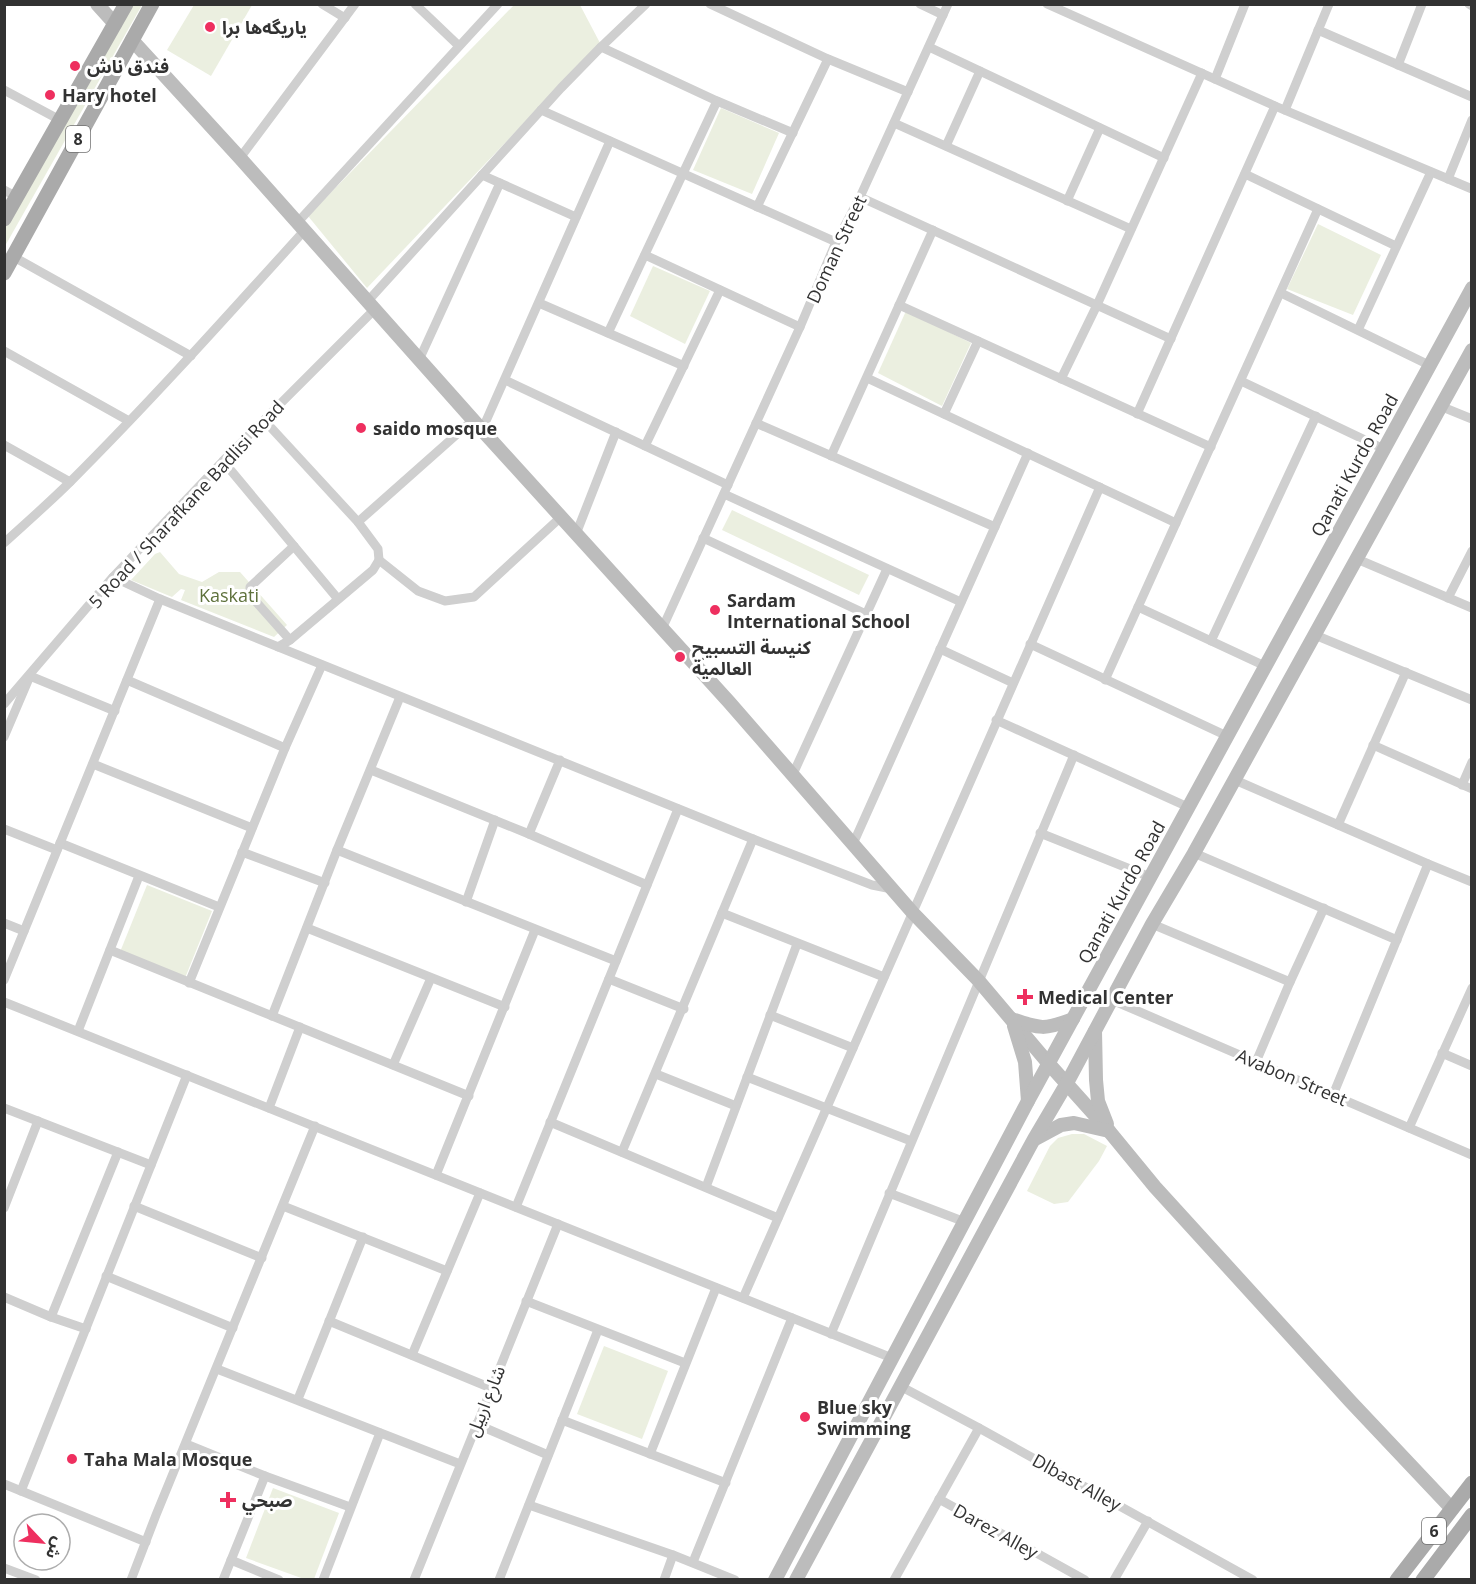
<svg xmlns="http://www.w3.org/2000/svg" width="1476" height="1584" viewBox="0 0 1476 1584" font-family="'Open Sans','Noto Sans Arabic',sans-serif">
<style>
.green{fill:#ebefe0}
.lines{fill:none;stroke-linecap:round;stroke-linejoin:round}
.street{stroke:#cfcfcf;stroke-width:9}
.secondary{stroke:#bcbcbc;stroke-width:14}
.primary{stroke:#aaa;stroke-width:15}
.poi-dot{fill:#ee2f5f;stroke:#fff;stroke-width:2}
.labels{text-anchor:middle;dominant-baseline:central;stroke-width:6;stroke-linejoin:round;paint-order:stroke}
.shield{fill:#fff;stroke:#707070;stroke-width:1.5}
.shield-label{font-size:16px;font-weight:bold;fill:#323232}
.poi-label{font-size:18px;font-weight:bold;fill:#323232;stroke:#fff;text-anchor:start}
.street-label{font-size:18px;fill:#323232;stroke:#fff}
.park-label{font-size:18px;fill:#5e713c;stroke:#fff}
</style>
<rect width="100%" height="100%" fill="#fff"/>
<g class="green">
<polygon points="131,5 142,5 5,246 5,226"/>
<polygon points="194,5 252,5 211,76 167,50"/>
<polygon points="514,5 580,5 600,43 367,288 308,216"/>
<polygon points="721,108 779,133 752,194 693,170"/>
<polygon points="1318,224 1381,255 1353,315 1287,289"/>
<polygon points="653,266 710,291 685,344 630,316"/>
<polygon points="906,311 971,343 942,406 878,373"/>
<polygon points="732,510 869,575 859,595 722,530"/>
<polygon points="160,552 179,574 202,582 219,572 240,572 287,625 274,637 181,600 185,590 181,589 172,597 131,580 155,554"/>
<polygon points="147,885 212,911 185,978 120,952"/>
<polygon points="1072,1134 1084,1134 1107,1146 1099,1161 1068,1202 1054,1204 1027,1191 1050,1146 1058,1138"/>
<polygon points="604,1346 668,1371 642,1439 577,1414"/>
<polygon points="273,1488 339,1513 314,1579 304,1579 246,1558"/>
</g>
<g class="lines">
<g class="street">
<polyline points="322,4 345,18"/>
<polyline points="415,4 459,46"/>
<polyline points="710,4 828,59 908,92"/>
<polyline points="920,4 943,15"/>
<polyline points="1047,4 1275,106 1472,189"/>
<polyline points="1469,4 1472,6"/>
<polyline points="1318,30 1472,97"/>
<polyline points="601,47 717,101 793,133"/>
<polyline points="929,47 1164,158"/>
<polyline points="1398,65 1422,4"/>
<polyline points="1215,79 1245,4"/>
<polyline points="4,90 60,120"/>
<polyline points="541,110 836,242"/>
<polyline points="1285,110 1329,4"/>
<polyline points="894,123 1131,229"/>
<polyline points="946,146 980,71"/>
<polyline points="240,158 355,4"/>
<polyline points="1245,174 1396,246"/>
<polyline points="482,175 576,217"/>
<polyline points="1448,179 1472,120"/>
<polyline points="4,190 17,197"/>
<polyline points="860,197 1171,339"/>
<polyline points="1067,201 1100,128"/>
<polyline points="757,207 828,59"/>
<polyline points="297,223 498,4"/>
<polyline points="645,255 800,327"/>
<polyline points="14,257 191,356"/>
<polyline points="1281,293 1429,365"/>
<polyline points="367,302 561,88 601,47 646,4"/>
<polyline points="539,303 684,366"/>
<polyline points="899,305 1211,447"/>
<polyline points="1358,330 1431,172"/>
<polyline points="608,333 717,101"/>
<polyline points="4,351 129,421"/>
<polyline points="419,360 500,183"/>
<polyline points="867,378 1176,523"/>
<polyline points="1061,379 1097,305 1202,73"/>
<polyline points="505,380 728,485"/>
<polyline points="1241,381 1384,449"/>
<polyline points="1440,406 1472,419"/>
<polyline points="944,414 978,341"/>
<polyline points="1137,414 1275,106"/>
<polyline points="264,420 358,522 378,549 379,560 373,570 290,640 278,647"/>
<polyline points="756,423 995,527"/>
<polyline points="482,430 610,141"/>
<polyline points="4,445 70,482"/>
<polyline points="645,446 720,290"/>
<polyline points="831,456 933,230"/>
<polyline points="223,461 338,599"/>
<polyline points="724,494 961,602"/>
<polyline points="358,522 473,420"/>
<polyline points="576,534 616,432"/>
<polyline points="703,538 866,614"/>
<path d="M4,543C27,522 50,502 71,481C152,400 228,315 304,231"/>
<polyline points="1357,559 1472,608"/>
<polyline points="379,560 418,591 445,601 474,597 561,517"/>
<polyline points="113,577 160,599 753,839 872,885 892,889"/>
<polyline points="1448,598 1472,551"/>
<polyline points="1138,607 1265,666"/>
<polyline points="662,629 800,327 836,242 860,197 948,4"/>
<polyline points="1315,635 1472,700"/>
<polyline points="290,640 250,595 250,587 294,546"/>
<polyline points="1211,641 1316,416"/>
<polyline points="1030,644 1227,736"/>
<polyline points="940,649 1013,683"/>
<polyline points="127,680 285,748"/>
<polyline points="1105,680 1318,209"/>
<polyline points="4,704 113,577 223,461 374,310"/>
<polyline points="996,720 1188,807"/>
<polyline points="4,737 30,676 115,711"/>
<polyline points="1373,745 1472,789"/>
<polyline points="93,764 252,828"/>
<polyline points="371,770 529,834 647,885"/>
<polyline points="793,774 887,569"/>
<polyline points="1235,780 1428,864"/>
<polyline points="1462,785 1472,762"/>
<polyline points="1338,825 1406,672"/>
<polyline points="4,829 57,850"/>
<polyline points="1040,833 1150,877"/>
<polyline points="529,834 560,760"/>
<polyline points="60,843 219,907"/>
<polyline points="853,844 1028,453"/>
<polyline points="337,850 616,961"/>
<polyline points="242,852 325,883"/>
<polyline points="1194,853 1397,940"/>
<polyline points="466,902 495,820"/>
<polyline points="722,913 884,977"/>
<polyline points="4,923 24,931"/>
<polyline points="1152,924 1290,982 1256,1062"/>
<polyline points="307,928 505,1007"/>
<polyline points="110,950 469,1096"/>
<polyline points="609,979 684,1009"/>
<polyline points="4,980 160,599"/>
<polyline points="1290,982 1324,908"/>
<polyline points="189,983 285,748 322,665"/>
<polyline points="1112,1000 1472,1155"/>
<polyline points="4,1002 892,1358"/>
<polyline points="770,1015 853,1048"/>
<polyline points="272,1016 337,850 400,697"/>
<polyline points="78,1031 139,876"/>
<polyline points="1442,1053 1472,1066"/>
<polyline points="393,1065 431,978"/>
<polyline points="656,1074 736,1106"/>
<polyline points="747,1077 911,1141"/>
<polyline points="1333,1095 1428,864 1472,882"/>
<polyline points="4,1108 151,1165"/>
<polyline points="269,1108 300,1027"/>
<polyline points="550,1122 778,1218"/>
<polyline points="1409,1128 1472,988"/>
<polyline points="622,1152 753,839"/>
<polyline points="436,1175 535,930"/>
<polyline points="706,1187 797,944"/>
<polyline points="889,1193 965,1222"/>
<polyline points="134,1206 262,1258"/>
<polyline points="283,1206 447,1271"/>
<polyline points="516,1207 678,809"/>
<polyline points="4,1208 38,1121"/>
<polyline points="106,1276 233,1328"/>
<polyline points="4,1297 51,1317 86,1329"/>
<polyline points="743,1298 1100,487"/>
<polyline points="526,1301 685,1363"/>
<polyline points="51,1317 118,1152"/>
<polyline points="329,1321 491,1388"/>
<polyline points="831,1334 1074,755"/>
<polyline points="412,1355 480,1193"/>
<polyline points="217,1369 460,1464"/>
<polyline points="900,1386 979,1428 1253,1580"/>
<polyline points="298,1399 363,1237"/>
<polyline points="562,1420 726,1483"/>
<polyline points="476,1424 548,1455"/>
<polyline points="186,1444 265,1476 350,1507"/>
<polyline points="650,1454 716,1288"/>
<polyline points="4,1484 146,1542"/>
<polyline points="21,1491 187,1075"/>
<polyline points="939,1499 1085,1580"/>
<polyline points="529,1505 673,1555 735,1580"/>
<polyline points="231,1560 279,1580"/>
<polyline points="693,1562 792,1318"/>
<polyline points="4,1568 36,1580"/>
<polyline points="131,1580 156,1515 315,1126"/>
<polyline points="223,1580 265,1476"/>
<polyline points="323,1580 380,1433"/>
<polyline points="414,1580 558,1224"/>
<polyline points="499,1580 598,1330"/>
<polyline points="664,1580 673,1555"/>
<polyline points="894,1580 979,1428"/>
<polyline points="1114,1580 1148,1521"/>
</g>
<g class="secondary">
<polyline points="97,4 115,24"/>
<polyline points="132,40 240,158 482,430 729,702 913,913 978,980 1049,1064 1109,1131 1155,1187 1351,1402 1452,1509"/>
<path d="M1012,1019C1041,1029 1044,1030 1073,1019"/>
<polyline points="1014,1026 1025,1062 1028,1101"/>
<polyline points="1095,1031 1096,1080 1098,1101 1107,1124"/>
<polyline points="1035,1139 1061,1125 1074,1123 1109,1131"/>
<polyline points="775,1580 1028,1101 1472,288"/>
<polyline points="796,1580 1034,1139 1067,1083 1152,924 1194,853 1472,350"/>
</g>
<g class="primary">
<polyline points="4,219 126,4"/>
<polyline points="4,273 152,4"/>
<polyline points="1397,1580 1472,1483"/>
<polyline points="1423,1580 1472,1515"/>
</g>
</g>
<g class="poi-dot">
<circle cx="210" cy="27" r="6"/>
<circle cx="75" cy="66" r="6"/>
<circle cx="50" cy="95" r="6"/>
<circle cx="361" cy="428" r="6"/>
<circle cx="715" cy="610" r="6"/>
<circle cx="680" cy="657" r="6"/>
<path d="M1022 988h6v6h6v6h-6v6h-6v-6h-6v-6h6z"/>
<circle cx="805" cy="1417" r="6"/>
<circle cx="72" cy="1459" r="6"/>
<path d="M225 1491h6v6h6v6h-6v6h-6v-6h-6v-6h6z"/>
</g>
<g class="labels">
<g class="shield">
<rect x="66" y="126" width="24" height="26" rx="4.5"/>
<rect x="1422" y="1518" width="24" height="26" rx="4.5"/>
</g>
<g class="shield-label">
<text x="78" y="139">8</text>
<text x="1434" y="1531">6</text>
</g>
<g class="poi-label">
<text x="222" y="27">یاریگەها برا</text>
<text x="87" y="66">فندق ناش</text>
<text x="62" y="95">Hary hotel</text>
<text x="373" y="428">saido mosque</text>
<text x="727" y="600">Sardam<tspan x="727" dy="21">International School</tspan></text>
<text x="692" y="647">كنيسة التسبيح<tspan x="692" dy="21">العالمية</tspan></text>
<text x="1038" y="997">Medical Center</text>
<text x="817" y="1407">Blue sky<tspan x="817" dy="21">Swimming</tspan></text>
<text x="84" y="1459">Taha Mala Mosque</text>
<text x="242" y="1500">صبحي</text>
</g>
<g class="street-label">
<text transform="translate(836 249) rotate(-65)">Doman Street</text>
<text transform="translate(1354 465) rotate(-61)">Qanati Kurdo Road</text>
<text transform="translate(186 504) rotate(-47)">5 Road / Sharafkane Badlisi Road</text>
<text transform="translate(1121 892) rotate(-61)">Qanati Kurdo Road</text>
<text transform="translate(1292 1077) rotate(23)">Avabon Street</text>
<text transform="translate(485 1401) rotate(-68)">شارع اربيل</text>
<text transform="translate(1077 1482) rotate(29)">Dlbast Alley</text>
<text transform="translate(996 1531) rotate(29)">Darez Alley</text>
</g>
<g class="park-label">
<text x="229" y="595">Kaskati</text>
</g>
</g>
<rect width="1476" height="1584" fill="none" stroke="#323232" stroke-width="12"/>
<g transform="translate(42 1542) rotate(116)"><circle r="28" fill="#ffffff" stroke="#adadad" stroke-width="1.5"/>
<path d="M0-4.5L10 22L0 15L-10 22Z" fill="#ee2f5f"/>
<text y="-9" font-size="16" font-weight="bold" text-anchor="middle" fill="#323232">ش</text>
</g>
</svg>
